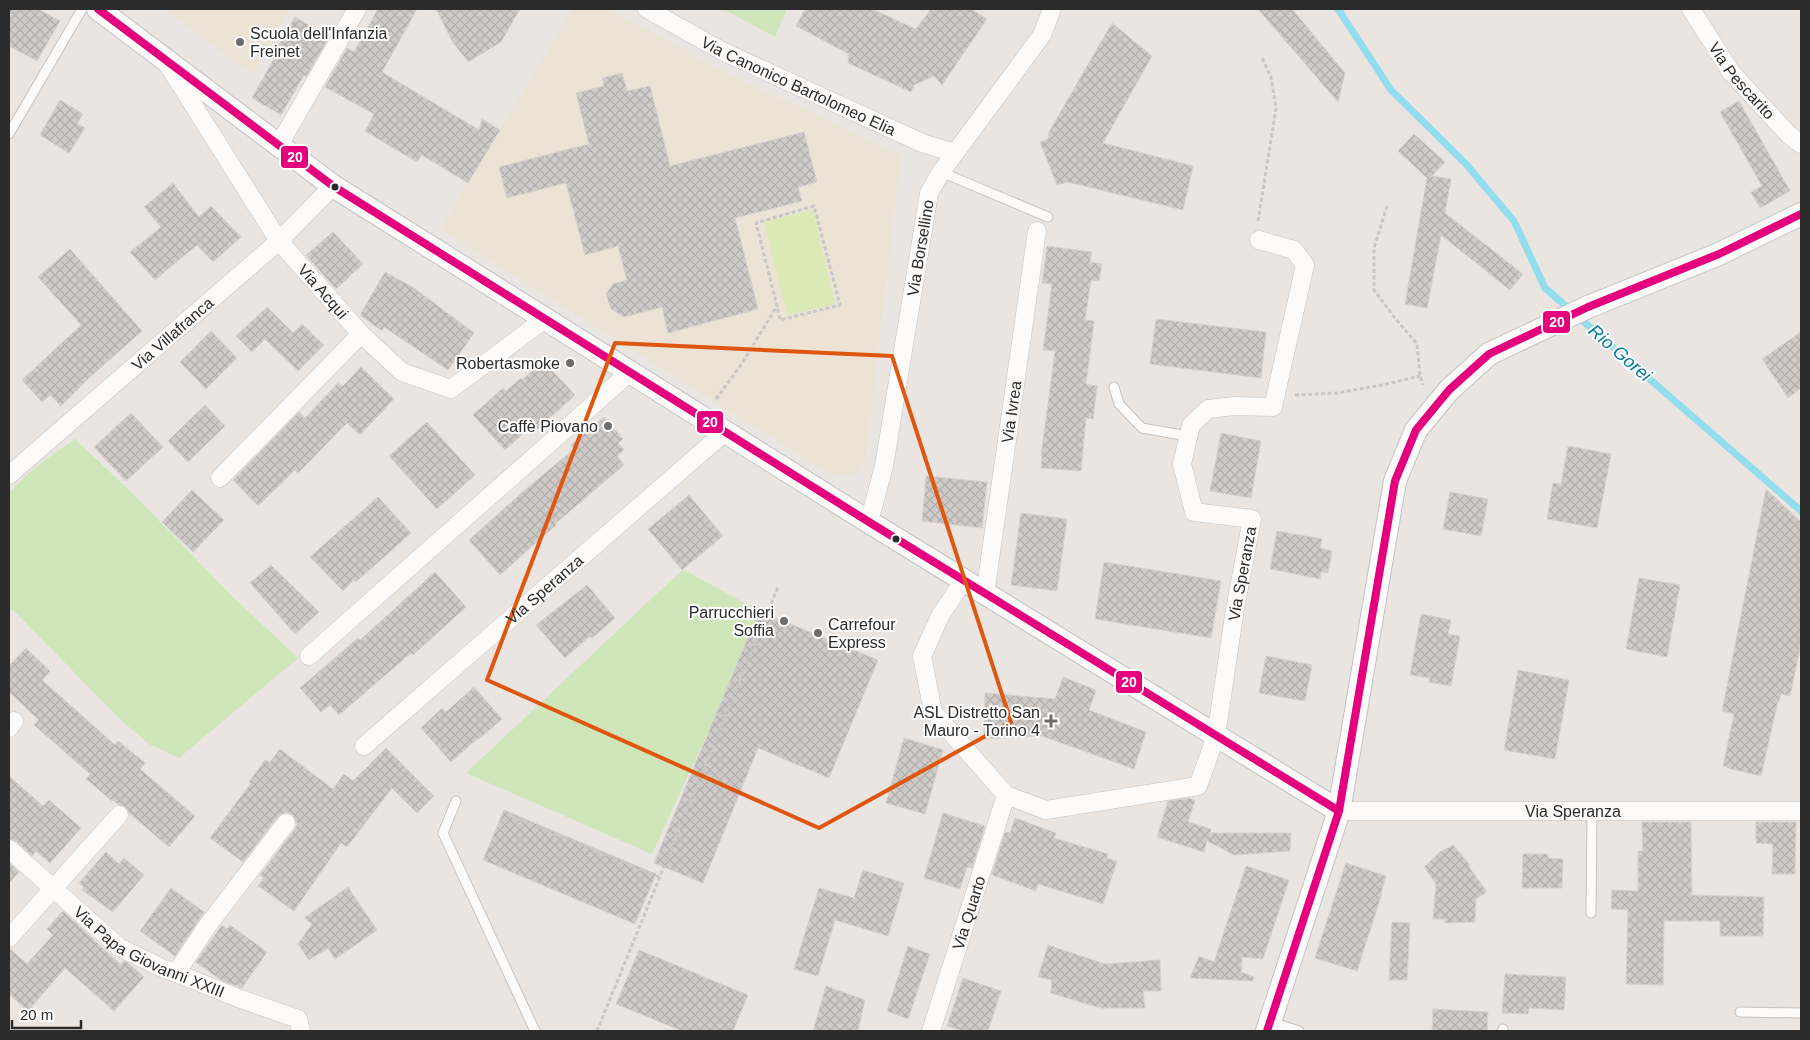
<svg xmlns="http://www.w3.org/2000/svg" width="1810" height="1040" viewBox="0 0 1810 1040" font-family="Arial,sans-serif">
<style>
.education{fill:#ede3d5}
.grass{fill:#cee6b9}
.pitch{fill:#dbe9b7}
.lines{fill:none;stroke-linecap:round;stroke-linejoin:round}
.stream{stroke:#92ddee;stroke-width:7}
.building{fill:url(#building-cross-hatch);stroke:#d5d1cd}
.service-casing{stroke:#c3c2c2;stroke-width:11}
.minor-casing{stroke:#c3c2c2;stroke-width:19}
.tertiary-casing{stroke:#c3c2c2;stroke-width:24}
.path{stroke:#c8c7c7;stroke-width:3;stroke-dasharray:4 2.5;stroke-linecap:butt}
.service{stroke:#fcfbfa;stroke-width:9}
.minor{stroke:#fcfbfa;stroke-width:18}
.tertiary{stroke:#fcfbfa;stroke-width:22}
.bus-1-casing{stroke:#fff;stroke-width:11}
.bus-1{stroke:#e5007d;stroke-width:8}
.marked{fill:none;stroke:#df570e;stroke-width:4;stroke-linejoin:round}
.poi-dot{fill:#6e6c6b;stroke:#fff;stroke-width:2}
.bus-dot{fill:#2b2b2b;stroke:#fff;stroke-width:2}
.labels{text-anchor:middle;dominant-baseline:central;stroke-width:4;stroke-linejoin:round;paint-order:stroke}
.poi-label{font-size:16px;fill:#2b2b2b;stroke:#fff;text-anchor:end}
.street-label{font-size:16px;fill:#2b2b2b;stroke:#fff}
.water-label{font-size:18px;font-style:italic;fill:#0979a2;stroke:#fff}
.line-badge{stroke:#fff;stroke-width:2}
.badge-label{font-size:14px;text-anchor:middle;font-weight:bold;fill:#fff}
</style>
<defs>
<pattern id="building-cross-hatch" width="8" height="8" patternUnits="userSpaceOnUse" patternTransform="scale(1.25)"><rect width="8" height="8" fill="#cfcbc8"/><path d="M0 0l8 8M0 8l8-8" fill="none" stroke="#b2aeac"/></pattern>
</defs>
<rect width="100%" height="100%" fill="#eae5e1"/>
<g class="education">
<polygon points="164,9 289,9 253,75"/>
<polygon points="573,9 607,9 722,70 901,156 865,461 861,468 855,474 845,475 830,474 440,229"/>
</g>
<g class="grass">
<polygon points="723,9 787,9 775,37"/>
<path d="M75,439L129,490L233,597L298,658L179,758L149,744L122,721L15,612L9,608V494C27,471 51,456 75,439Z"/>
<polygon points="682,570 684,570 759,611 720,706 652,854 466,773"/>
</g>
<polygon class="pitch" points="813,210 835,304 787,315 764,222"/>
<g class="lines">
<polyline class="stream" points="1338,9 1391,90 1465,163 1514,221 1545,288 1801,511"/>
</g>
<g class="building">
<polygon points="9,9 38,9 60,21 37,61 9,46"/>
<polygon points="378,9 417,9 382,72 479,130 482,119 500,130 468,183 422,155 417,162 365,131 374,114 325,87 347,48 354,52"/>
<polygon points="436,9 520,9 501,42 468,62 452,41"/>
<polygon points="805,9 872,9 916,29 931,9 971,9 987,19 942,85 934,76 914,85 911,92 848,63 849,54 796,26"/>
<polygon points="1258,9 1292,9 1345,73 1338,102"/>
<polygon points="295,17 329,37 306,77 304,75 281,115 252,98 276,55 273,54"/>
<polygon points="1112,23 1152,56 1103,143 1193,166 1183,210 1068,182 1057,185 1040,142 1048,139 1049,132"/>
<polygon points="622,73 627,91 650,86 670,166 804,132 817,182 798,187 802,201 735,218 758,309 668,333 662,307 624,317 611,309 606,294 613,284 627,280 618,246 585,255 566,183 507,198 499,167 589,144 576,93 604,86 602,78"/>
<polygon points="60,100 83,114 77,124 85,128 69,153 40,135"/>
<polygon points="1739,101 1790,191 1760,208 1751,192 1762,186 1720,112"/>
<polygon points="1414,134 1445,162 1432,176 1451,179 1445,213 1523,274 1510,290 1441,235 1427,308 1405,304 1427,178 1398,151"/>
<polygon points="173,183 199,217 211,206 241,237 213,262 197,245 155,280 130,252 161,227 144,207"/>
<polygon points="333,232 363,264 336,289 306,255"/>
<polygon points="1047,246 1092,252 1090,262 1102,264 1099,281 1091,280 1085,320 1094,321 1086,384 1097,386 1093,419 1086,418 1081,471 1041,468 1042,456 1041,456 1055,351 1043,350 1052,284 1042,283"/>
<polygon points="70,249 142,331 90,377 61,406 50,395 42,402 22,380 81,325 38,277"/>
<polygon points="385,272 414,288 474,333 448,370 384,327 382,331 360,315"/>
<polygon points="267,307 293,333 302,324 324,345 298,371 265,339 252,352 236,336"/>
<polygon points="1156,319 1266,332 1261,378 1150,364"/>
<polygon points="211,331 237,358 206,389 180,362"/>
<polygon points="1801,332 1801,388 1788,398 1762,359"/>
<polygon points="543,361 575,395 531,435 527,430 505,450 473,415 503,388 506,391 521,378 522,380"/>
<polygon points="361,367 394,399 360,435 347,423 298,473 295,470 258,506 233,480 299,412 305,418 338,383 343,386"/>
<polygon points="205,405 225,426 188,462 168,441"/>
<polygon points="131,413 163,447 126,481 94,447"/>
<polygon points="604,417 623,439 618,443 624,450 617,456 624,465 555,524 556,525 500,575 469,540 525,490 574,449 571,445"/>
<polygon points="427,422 475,475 437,509 389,456"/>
<polygon points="1221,433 1261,441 1251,498 1210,491"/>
<polygon points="1568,446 1611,454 1597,528 1547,519 1553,483 1561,484"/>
<polygon points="926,476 987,482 982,528 922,521"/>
<polygon points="1766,489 1801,522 1801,644 1790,696 1781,694 1779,702 1778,701 1761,776 1727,768 1727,766 1723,766 1734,714 1722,711"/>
<polygon points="192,490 224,520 193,552 162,522"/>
<polygon points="1450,492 1488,499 1481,536 1443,529"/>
<polygon points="689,495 723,536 682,570 648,529"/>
<polygon points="378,497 411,533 356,582 354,580 343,591 310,557"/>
<polygon points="1021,513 1067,519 1057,591 1011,585"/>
<polygon points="1277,531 1322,539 1320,548 1332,551 1328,573 1321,572 1320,579 1270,569"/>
<polygon points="1104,562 1221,581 1211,638 1095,619"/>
<polygon points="271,565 319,612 295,634 250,583"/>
<polygon points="435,572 466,607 413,655 411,653 339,715 330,705 321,712 300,688 358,638 360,640"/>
<polygon points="1639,578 1680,585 1667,657 1626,649"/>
<polygon points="587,585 615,618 592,638 590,636 565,658 536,625"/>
<polygon points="759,611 878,660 829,778 758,748 703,883 654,863"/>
<polygon points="1421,614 1451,620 1448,634 1460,636 1451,686 1429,682 1430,678 1410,675"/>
<polygon points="26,648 50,671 42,680 115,745 118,741 145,763 140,769 195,816 169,847 129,813 126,807 119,805 113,800 112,801 86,779 90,774 34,725 39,720 9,692 9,666"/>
<polygon points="1266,656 1312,665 1305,701 1259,693"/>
<polygon points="1518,670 1569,680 1555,759 1504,750"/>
<polygon points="1063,677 1096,690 1089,710 1146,732 1134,769 1042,736 984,739 985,693 1055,699"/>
<polygon points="474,687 502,719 479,739 478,738 451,762 421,728 442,708 446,712"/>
<polygon points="904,738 943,750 925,814 886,803"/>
<polygon points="386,748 434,796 417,813 392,788 347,847 341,843 294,911 258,886 264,878 260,875 295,829 297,824 293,815 287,812 278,816 243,862 210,838 251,783 249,782 265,760 270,762 280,749 333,789 344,774 353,781"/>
<polygon points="9,776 43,806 49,800 81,828 50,863 36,851 32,856 16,841 9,839"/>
<polygon points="1189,798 1195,800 1188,822 1211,829 1210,833 1291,833 1290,851 1234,855 1207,841 1204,852 1157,837 1168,801"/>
<polygon points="504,810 656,874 635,924 483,860"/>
<polygon points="943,813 985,826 972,868 967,867 960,889 924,878"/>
<polygon points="1015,818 1056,833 1054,838 1108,854 1107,858 1117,861 1103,904 1038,884 1036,891 992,875 1005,832 1010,833"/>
<polygon points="1642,822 1691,822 1692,895 1764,897 1763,936 1720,936 1720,921 1664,921 1663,985 1626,984 1628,910 1611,909 1612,890 1638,891 1638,851 1643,851"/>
<polygon points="1756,822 1796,822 1795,874 1772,874 1773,844 1756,843"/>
<polygon points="1453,845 1470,865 1469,867 1487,892 1476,899 1475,922 1445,923 1446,919 1433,919 1436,884 1424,867 1440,852"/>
<polygon points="106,852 119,864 124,858 144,875 113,912 82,890 84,887 79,883"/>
<polygon points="1523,854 1548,854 1548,858 1563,859 1562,888 1522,888"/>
<polygon points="9,863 19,872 9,883"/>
<polygon points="1346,863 1386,876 1381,893 1382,893 1357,971 1315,958"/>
<polygon points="1246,866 1289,880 1263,959 1242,957 1241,972 1254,977 1253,981 1190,978 1199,956 1214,962"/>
<polygon points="863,870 904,883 888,936 835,920 818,976 794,969 819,888 854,898"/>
<polygon points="348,887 377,930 335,959 328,948 309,960 298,944 312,924 304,918"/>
<polygon points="171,888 204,912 175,956 140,931"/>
<polygon points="63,911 121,965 124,961 128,963 144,977 114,1011 65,968 28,1011 9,994 9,948 27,964 53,935 47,929"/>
<polygon points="1392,922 1410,923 1407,980 1389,980"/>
<polygon points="222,925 227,929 230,925 267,952 242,988 221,980 196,962"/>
<polygon points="1048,945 1105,964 1160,960 1161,991 1143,991 1145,1008 1100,1008 1051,993 1052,980 1038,977"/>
<polygon points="908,946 930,954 908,1019 887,1011"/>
<polygon points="639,950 748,995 733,1031 682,1031 616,1004"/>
<polygon points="1505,974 1566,977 1564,1010 1529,1008 1528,1014 1502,1013"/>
<polygon points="963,978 1001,991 988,1031 963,1031 947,1026"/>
<polygon points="826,986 865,1000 858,1031 813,1031"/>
<polygon points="1433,1009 1488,1012 1487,1031 1432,1031"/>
</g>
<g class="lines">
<defs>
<g id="service">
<polyline points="9,134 82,9"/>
<polyline points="941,172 1048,217"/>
<polyline points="1114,387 1119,404 1142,428 1188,436"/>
<polyline points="456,801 443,833 535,1031"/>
<polyline points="1591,913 1592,811"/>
<polyline points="1740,1012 1801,1013"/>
<polyline points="1271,1022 1299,1031"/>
<polyline points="1502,1031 1503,1029"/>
</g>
<g id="minor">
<path id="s1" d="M647,9L722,51L922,143L955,153"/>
<path id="s2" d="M1691,9L1731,72L1789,135L1801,144"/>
<path id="s3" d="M168,65L279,241L361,334L402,372L451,389L545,319"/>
<polyline points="279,145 357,9"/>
<path id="s4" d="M9,475L279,241L333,186"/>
<polyline points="220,478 361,334"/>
<path id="s5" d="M869,522L884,466L929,193L941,172L1042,35L1052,9"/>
<path id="s6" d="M964,580L940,616L922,656L933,712L1006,795L1046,810L1198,786L1216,736L1235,609L1252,519L1194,512L1182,464L1191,425L1208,409L1235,406L1273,407L1305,265L1294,250L1259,240"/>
<path id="s7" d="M985,594L1037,231"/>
<polyline points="309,656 630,372"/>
<polyline points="9,728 14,721"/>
<path id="s8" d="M364,746L725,432"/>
<path id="s9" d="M1339,811H1801"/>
<path id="s10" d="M9,849L119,947L164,969L176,973L238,998L298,1019L301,1031"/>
<polyline points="9,938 119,815"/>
<polyline points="176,973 208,925 286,823"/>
<path id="s11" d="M931,1031L1006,795"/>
</g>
<g id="tertiary">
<polyline points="98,9 333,186 869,522 1339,811"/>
<polyline points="1267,1031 1339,811 1395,481 1416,430 1449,390 1489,354 1588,307 1719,254 1801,214"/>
</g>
</defs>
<use href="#service" class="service-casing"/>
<use href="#minor" class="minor-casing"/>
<use href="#tertiary" class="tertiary-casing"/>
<g class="path">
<polyline points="1387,206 1374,248 1374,290 1395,318 1417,344 1420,376 1423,385"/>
<polyline points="1258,221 1276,108 1271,77 1262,58"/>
<polyline points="1295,395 1337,393 1387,384 1420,376"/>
<polyline points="716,399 743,362 777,306 756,223 814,206 840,305 780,320 777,306"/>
<polyline points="512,816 659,877"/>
<polyline points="597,1031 778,587"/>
</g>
<use href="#service" class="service"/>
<use href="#minor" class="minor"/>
<use href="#tertiary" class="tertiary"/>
<defs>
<g id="bus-1">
<polyline points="98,9 333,186 869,522 1339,811"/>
<polyline points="1267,1031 1339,811 1395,481 1416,430 1449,390 1489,354 1588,307 1719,254 1801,214"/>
</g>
</defs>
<use href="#bus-1" class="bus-1-casing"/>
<use href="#bus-1" class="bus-1"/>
</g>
<path class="marked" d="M615,343L892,356L1011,722L819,828L487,680Z"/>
<g class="poi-dot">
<circle cx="240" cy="42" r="5"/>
<circle cx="570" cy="363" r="5"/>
<circle cx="608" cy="426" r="5"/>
<circle cx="784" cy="621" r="5"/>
<circle cx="818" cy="633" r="5"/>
<path d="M1048.5 713.5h5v5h5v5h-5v5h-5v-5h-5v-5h5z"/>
</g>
<g class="bus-dot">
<circle cx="335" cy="187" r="4.5"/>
<circle cx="896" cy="539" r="4.5"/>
</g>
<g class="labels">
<g class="poi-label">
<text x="250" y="33" text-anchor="start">Scuola dell'Infanzia<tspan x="250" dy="18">Freinet</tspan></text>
<text x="560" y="363">Robertasmoke</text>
<text x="598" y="426">Caffè Piovano</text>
<text x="774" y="612">Parrucchieri<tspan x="774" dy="18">Soffia</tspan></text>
<text x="828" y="624" text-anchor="start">Carrefour<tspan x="828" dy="18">Express</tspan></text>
<text x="1040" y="712">ASL Distretto San<tspan x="1040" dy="18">Mauro - Torino 4</tspan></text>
</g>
<g class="street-label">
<text stroke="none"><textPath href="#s2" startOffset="88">Via Pescarito</textPath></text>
<text stroke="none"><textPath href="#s1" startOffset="170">Via Canonico Bartolomeo Elia</textPath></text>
<text stroke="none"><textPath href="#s5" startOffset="279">Via Borsellino</textPath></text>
<text stroke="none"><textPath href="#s3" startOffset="275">Via Acqui</textPath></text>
<text stroke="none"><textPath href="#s4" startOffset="216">Via Villafranca</textPath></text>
<text stroke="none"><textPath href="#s7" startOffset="184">Via Ivrea</textPath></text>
<text stroke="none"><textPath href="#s6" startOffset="669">Via Speranza</textPath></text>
<text stroke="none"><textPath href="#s8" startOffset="239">Via Speranza</textPath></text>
<text stroke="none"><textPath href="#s9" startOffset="234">Via Speranza</textPath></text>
<text stroke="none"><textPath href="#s11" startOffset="124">Via Quarto</textPath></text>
<text stroke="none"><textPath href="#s10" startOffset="176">Via Papa Giovanni XXIII</textPath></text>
</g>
<g class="water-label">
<text transform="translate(1620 353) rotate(41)">Rio Gorei</text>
</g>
</g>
<g class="line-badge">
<rect x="280" y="145" width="29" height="24" rx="5" fill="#e5007d"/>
<rect x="1542" y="310" width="29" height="24" rx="5" fill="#e5007d"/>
<rect x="696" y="410" width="28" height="24" rx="5" fill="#e5007d"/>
<rect x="1115" y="670" width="28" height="24" rx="5" fill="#e5007d"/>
</g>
<g class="badge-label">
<text x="295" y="162">20</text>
<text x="1557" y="327">20</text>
<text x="710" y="427">20</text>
<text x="1129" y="687">20</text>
</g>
<rect width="1810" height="1040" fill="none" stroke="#2b2b2b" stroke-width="20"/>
<path d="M12 1020v8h69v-8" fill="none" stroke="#2b2b2b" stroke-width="2.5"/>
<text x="20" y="1020" font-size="15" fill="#2b2b2b" stroke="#ffffff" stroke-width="4" paint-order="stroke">20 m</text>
</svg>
